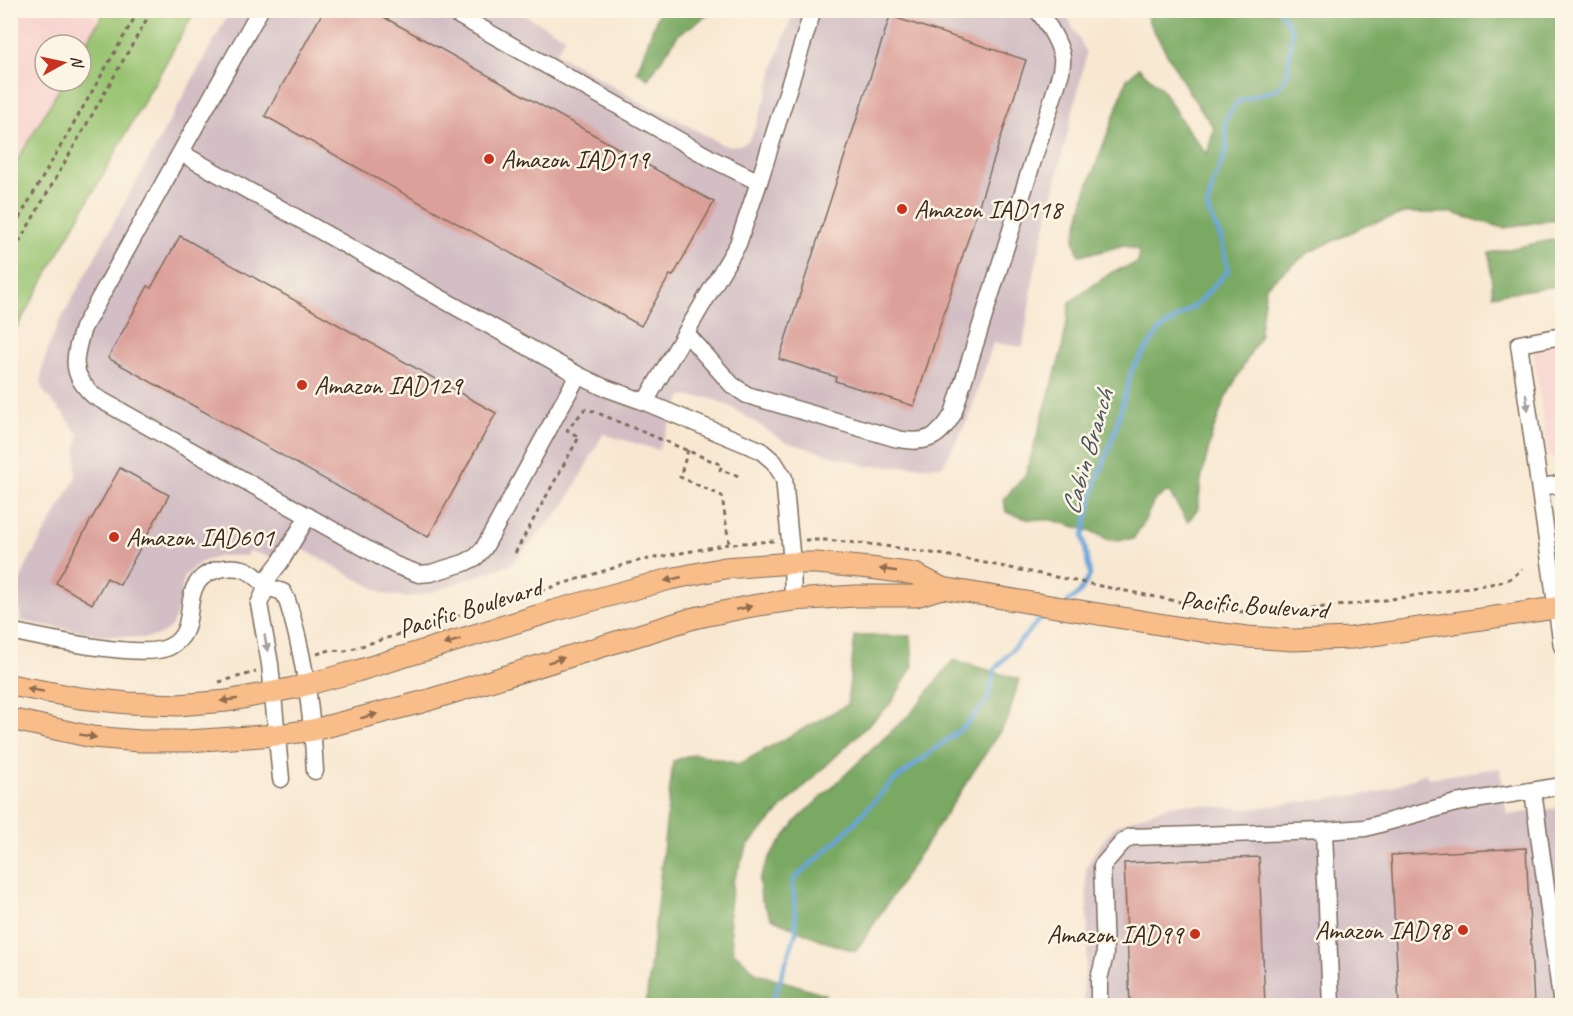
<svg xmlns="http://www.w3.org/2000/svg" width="1573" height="1016" viewBox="0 0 1573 1016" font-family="Caveat,sans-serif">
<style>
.built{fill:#f7d0ce}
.industrial{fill:#d2bec4}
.green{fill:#97c370;stroke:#697647;stroke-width:1.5}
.forest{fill:#79a962;stroke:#5a6a40;stroke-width:1.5}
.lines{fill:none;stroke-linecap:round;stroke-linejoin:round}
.stream{stroke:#67a4d9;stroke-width:4.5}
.building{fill:#dca09a}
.minor-casing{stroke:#7d6c5d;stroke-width:19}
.major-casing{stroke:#7d6c5d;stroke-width:23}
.path{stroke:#7d6c5d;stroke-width:3;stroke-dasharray:4.5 4.5;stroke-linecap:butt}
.minor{stroke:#fff;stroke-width:16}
.major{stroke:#f8bd88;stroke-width:21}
.oneway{fill:#a79f9a}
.oneway2{fill:#906c4e}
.poi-dot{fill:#c8321e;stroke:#fcf5e5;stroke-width:2}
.labels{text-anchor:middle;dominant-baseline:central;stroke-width:5;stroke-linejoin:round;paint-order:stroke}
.poi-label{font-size:26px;fill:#3b2a1e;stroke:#fcf5e5;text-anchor:start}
.street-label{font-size:26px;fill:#3b2a1e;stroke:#fcf5e5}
.water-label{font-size:27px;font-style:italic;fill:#4a555f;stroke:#fcf5e5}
</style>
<rect width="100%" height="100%" fill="#fcf5e5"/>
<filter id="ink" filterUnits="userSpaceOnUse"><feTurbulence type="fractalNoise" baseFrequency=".0167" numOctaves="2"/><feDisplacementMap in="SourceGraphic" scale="12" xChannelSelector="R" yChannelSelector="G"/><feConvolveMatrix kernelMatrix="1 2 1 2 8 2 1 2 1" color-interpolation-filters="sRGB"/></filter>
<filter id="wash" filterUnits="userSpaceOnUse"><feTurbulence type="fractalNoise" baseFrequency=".008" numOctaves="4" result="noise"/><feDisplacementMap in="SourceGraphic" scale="24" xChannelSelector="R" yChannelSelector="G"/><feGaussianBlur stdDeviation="1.35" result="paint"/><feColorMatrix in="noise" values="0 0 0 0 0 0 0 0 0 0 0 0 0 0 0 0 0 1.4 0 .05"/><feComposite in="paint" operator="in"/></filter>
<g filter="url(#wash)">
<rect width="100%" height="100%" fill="#f8e8d2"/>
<g class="built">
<polygon points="11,11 88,11 99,21 81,52 81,45 45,45 45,81 65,81 11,175"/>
<polygon points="1562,336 1562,466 1548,453 1532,340"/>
</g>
<g class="industrial">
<polygon points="230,11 517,11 565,37 556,53 638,101 665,113 721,144 729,146 740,145 748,141 753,133 766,98 777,57 794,11 1064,11 1086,52 1085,61 1035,269 1023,347 993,343 969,417 943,466 867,466 784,441 728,405 709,398 682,396 658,450 603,434 564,506 511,564 432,592 417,596 405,597 384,594 299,547 288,563 250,551 246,556 220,556 202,562 193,568 184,577 179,607 172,625 165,632 156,636 144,638 100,635 21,621 19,606 18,591 21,579 29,560 75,480 76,475 77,446 79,435 66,417 43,391 41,381 42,369 50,343 59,323"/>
<polygon points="1500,768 1507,815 1558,808 1562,836 1562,1005 1084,1006 1083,985 1088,946 1086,869 1096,850 1113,829 1120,824 1171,805 1185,804 1248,809 1380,792 1426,773 1429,778"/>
</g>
<polygon class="green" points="105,11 195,11 11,338 11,171 64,81 81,81 81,51"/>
<g class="forest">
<polygon points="659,11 714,11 678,35 648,79 637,72"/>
<polygon points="1145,11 1562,11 1562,218 1504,228 1452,213 1405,213 1364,226 1308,253 1266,286 1259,338 1225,399 1212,434 1201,480 1198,508 1188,522 1168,491 1154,501 1143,524 1133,539 1109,540 1091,531 1052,520 1027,519 1006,512 1004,499 1026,474 1062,350 1070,302 1112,272 1138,263 1139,250 1123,245 1100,252 1079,255 1074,241 1086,191 1112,122 1127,79 1139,68 1161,88 1183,123 1207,155 1214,128 1189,92 1150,24"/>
<polygon points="1562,238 1562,285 1493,295 1489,253"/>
<polygon points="855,636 911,636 913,666 891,703 782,808 748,845 733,881 729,916 733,951 757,973 825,994 827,1005 646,1005 673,761 695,754 739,764 847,705"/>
<polygon points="953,660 1019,679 1008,719 856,951 826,942 771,918 761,898 759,880 769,858 797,820 913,711"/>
</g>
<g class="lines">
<g class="stream">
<polyline points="1068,601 1079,594 1090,575 1083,536 1095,486 1114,435 1132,369 1159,331 1198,303 1228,271 1221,238 1207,208 1213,184 1227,149 1225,120 1238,101 1277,89 1287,76 1292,30 1279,10"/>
<polyline points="771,1006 796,933 793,880 839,839 890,784 966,725 987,701 995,669 1040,619 1049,613"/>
</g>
</g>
<g id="blocks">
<g class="building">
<polygon points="324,10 371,10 714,202 673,276 670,275 641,326 265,116"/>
<polygon points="890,16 1026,60 914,406 835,381 836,377 779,359"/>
<polygon points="180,236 496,413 428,537 108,358 148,286 151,288"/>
<polygon points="120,468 169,495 120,585 107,578 92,604 56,583"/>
<polygon points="1526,848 1534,1005 1399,1005 1391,855"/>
<polygon points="1259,857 1265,1005 1130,1005 1124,863"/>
</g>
</g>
</g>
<g filter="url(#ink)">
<use href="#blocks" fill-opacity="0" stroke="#7d6c5d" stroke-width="1.5"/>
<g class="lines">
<defs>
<g id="minor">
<path d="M260,10L83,328C74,357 69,374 94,396L395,565L419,574L431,573L464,563L476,557L484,548L578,375"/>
<polyline points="449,10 712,159 759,182"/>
<polyline points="181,153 578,375 603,387 645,402 760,450 774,462 784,478 792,563 793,600"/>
<path d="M686,333L732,385L747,395L898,439C925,444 939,439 953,414L1061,72C1061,67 1063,62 1062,57C1060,44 1046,20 1037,10"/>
<polyline points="1562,336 1519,344 1562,646"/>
<polyline points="645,402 738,244 759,182 813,10"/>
<polyline points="1540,487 1562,484"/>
<polyline points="264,583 281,561 308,516"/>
<polyline points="267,586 259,604 270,664 281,779"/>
<path d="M10,631C42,638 143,660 169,647C205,629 173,584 216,570C225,567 235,567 243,569C253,572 258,579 266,585C270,589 277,590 283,592L287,600C305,655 312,712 315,771"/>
<polyline points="1533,791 1562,1006"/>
<polyline points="1324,831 1331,1006"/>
<polyline points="1099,1006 1099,979 1105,955 1102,866 1122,843 1130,837 1324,831 1365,828 1456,803 1562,786"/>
</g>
<g id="major">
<polyline points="10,685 80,698 128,703 178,705 227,701 294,688 357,671 553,611 670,579 725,568 792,563 817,563 870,568 915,574 942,588 1207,632 1248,637 1293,640 1352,638 1562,607"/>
<polyline points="10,719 92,737 140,741 187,741 277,735 313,730 422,702 694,618 752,606 793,600 855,596 916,596 942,588"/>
</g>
</defs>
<use href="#minor" class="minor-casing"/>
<use href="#major" class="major-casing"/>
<g class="path">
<polyline points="10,234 139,10"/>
<polyline points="10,258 152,10"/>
<polyline points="688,450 680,477 722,496 729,544"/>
<path d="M805,540H825L878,545L945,555L1226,611C1256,613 1285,611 1314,608C1375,603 1436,592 1497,583L1512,578L1522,569"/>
<polyline points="515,553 579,437 567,430 585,409 593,411 722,465 720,470 739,476"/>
<polyline points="317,654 330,650 345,651 633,562 729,544 774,541"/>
<polyline points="219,682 256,672"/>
</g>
<use href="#minor" class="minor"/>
<use href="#major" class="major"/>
</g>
<defs><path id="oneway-solid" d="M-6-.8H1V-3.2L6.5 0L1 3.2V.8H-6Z" transform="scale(1.5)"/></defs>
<g class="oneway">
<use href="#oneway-solid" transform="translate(1527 402) rotate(82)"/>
<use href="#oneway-solid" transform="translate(266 643) rotate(80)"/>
</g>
<g class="oneway2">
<use href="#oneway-solid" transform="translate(888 570) rotate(-172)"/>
<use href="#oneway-solid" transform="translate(673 579) rotate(167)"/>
<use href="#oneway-solid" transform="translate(744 608) rotate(-11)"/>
<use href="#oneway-solid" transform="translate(452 642) rotate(163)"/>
<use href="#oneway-solid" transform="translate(556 660) rotate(-17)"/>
<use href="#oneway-solid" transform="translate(35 690) rotate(-170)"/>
<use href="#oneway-solid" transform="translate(229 700) rotate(172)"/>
<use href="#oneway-solid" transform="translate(369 716) rotate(-15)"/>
<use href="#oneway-solid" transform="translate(88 736) rotate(10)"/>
</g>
</g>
<g class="poi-dot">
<circle cx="489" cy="159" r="6"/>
<circle cx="902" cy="209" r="6"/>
<circle cx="302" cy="385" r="6"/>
<circle cx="114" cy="537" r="6"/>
<circle cx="1463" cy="930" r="6"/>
<circle cx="1195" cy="934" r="6"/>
</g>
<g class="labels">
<g class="poi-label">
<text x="501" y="159">Amazon IAD119</text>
<text x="914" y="209">Amazon IAD118</text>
<text x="314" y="385">Amazon IAD129</text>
<text x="126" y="537">Amazon IAD601</text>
<text x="1451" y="930" text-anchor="end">Amazon IAD98</text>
<text x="1183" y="934" text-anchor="end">Amazon IAD99</text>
</g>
<g class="street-label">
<text transform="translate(1254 605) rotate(4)">Pacific Boulevard</text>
<text transform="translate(470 608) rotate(-17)">Pacific Boulevard</text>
</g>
<g class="water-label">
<text transform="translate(1087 452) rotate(-74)">Cabin Branch</text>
</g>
</g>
<rect width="1573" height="1016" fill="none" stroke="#fcf5e5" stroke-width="36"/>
<g transform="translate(63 63) rotate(82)"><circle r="28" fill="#fcf5e5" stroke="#afa495" stroke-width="1.5"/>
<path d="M0-4.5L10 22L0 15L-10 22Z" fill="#c8321e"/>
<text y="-9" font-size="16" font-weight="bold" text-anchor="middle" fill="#3b2a1e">N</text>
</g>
</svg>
